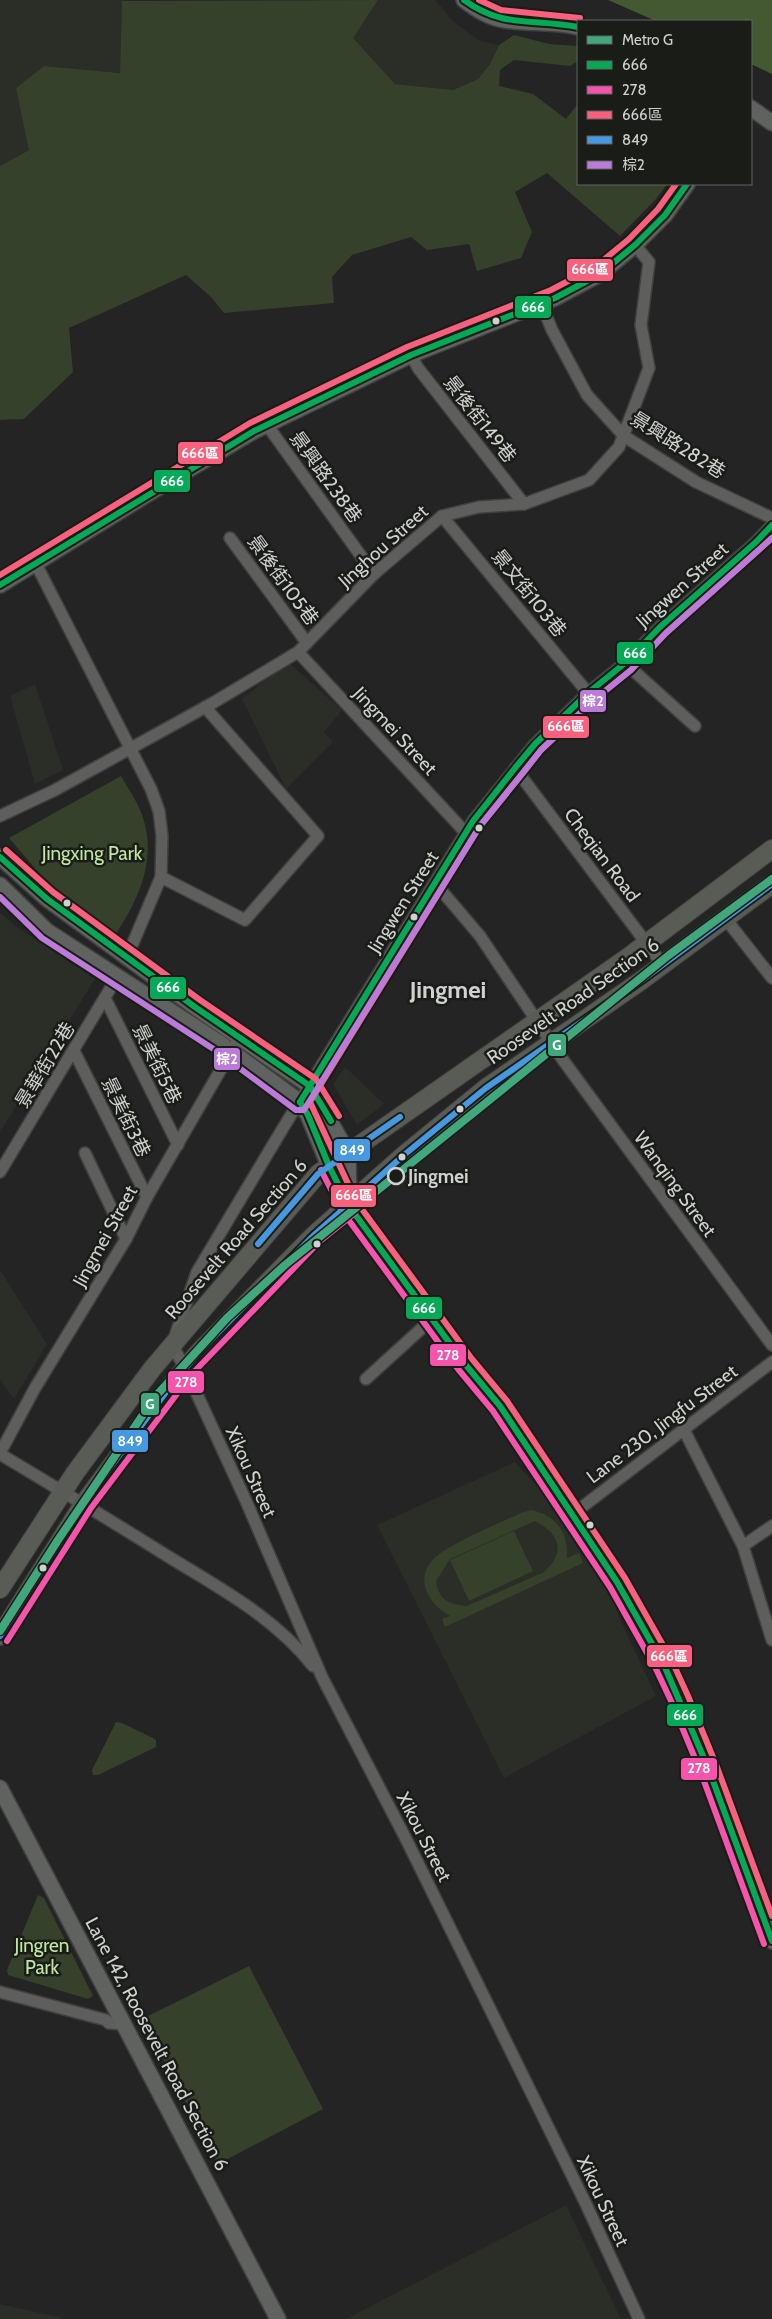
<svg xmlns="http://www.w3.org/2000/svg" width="772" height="2319" viewBox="0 0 772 2319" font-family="Cabin,'Noto Sans TC',sans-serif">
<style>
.built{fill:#2a2e26}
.green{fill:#35412a;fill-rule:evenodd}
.water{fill:#445832}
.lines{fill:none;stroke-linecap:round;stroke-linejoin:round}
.street-casing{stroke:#40413f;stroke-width:14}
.secondary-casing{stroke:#40413f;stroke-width:18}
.primary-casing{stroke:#40413f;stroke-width:20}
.street{stroke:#5e5f5d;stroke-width:11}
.secondary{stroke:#5f625e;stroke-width:15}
.primary{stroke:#595c55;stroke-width:18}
.bus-1-casing{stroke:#1a1c18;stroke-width:10}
.bus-2-casing{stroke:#1a1c18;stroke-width:10}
.bus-3-casing{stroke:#1a1c18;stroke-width:10}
.bus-4-casing{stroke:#1a1c18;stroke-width:10}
.bus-5-casing{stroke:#1a1c18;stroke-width:10}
.bus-1{stroke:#06aa56;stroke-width:6}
.bus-2{stroke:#f653ac;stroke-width:6}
.bus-3{stroke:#f8607d;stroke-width:6}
.bus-4{stroke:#4699e1;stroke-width:6}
.bus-5{stroke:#bd7bd9;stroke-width:6}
.metro-1-casing{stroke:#1a1c18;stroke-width:11}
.metro-1{stroke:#41a87d;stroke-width:8}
.bus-dot{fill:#d0d2cf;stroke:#1a1c18;stroke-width:2}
.stop-dot{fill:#1a1c18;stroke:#d0d2cf;stroke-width:2.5}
.labels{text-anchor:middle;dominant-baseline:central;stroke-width:5;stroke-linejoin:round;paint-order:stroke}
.street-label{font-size:19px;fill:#d0d2cf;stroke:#1a1c18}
.park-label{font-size:19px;fill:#c2e7a1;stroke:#1a1c18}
.stop-label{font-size:19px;font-weight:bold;fill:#d0d2cf;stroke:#1a1c18;text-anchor:start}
.district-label{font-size:24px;font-weight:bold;fill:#d0d2cf;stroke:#1a1c18}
.line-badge{stroke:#1a1c18;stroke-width:2}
.badge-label{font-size:14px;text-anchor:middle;font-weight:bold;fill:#fff}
</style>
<rect width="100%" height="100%" fill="#232423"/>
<g class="built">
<polygon points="0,0 136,0 122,1 120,73 44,66 29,150 0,166"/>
<polygon points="378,0 435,0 453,21 478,40 499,45 490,64 478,79 452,90 395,84 352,38"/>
<polygon points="288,662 342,710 324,732 333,742 286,789 242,699"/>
<polygon points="35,684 63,770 35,784 10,696"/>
<polygon points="0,913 17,927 95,979 0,1132"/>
<polygon points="345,1067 384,1104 357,1125 333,1084"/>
<polygon points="0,1270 47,1344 14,1399 0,1379"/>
<polygon points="515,1462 572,1524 602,1570 620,1619 656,1696 504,1778 377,1525"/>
<polygon points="566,2205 621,2319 346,2319"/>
<polygon points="0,2304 40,2313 67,2319 0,2319"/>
</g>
<g class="green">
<polygon points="378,0 353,38 395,84 453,90 478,79 490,64 499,45 514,35 549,44 578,46 578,61 570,66 514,60 500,70 499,86 533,94 566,119 576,106 578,106 578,184 667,184 656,199 620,236 547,173 515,192 532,232 521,258 477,271 469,244 427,250 411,237 352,255 332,277 334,303 224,313 211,297 186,275 69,328 73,372 24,419 0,420 0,166 29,150 16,88 44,66 120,73 122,1"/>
<path d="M121,776C129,790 140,805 144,821C156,862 138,900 116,934L57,894L9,838Z"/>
<path d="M531,1510C557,1515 569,1534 567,1558L579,1553L583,1563L445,1627L442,1619L450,1616C440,1610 432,1603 427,1592C422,1582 424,1571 430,1563C442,1546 500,1523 521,1513ZM535,1521C560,1534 566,1552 544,1572L467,1606C448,1604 439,1600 436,1581L450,1559Z"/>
<polygon points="514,1531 533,1571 469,1601 450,1560"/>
<polygon points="116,1722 122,1723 153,1738 156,1740 156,1747 98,1775 93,1775 92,1770"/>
<polygon points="38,1895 44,1898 93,1996 88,1999 8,1975 7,1970"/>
<polygon points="249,1966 323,2109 218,2164 142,2019"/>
</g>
<polygon class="water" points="608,0 772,0 772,74 751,64 751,21 656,21"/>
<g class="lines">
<defs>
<g id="street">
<polyline points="541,303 552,330 587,395 624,436 696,482 772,518"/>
<polyline points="411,355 418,368 524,504"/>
<polyline points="267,425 374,574"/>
<polyline points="442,516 588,693"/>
<polyline points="230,538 307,643"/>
<polyline points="36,564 151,789 159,811 162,836 161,877 127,957"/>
<polyline points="298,652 466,833"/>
<polyline points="625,663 695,726"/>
<polyline points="515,768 662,964"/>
<polyline points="0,816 55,790 211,704 298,652 374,574 442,516 479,507 524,504 589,480 619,447 649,368 641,325 649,262 635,245"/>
<polyline points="161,877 245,920 318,836 205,707"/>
<polyline points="435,883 480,936 563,1060 772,1345"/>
<polyline points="725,918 772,978"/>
<polyline points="105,998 178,1145"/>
<polyline points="74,1051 147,1197"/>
<polyline points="85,1153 126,1239"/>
<polyline points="0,1172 113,984 117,974"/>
<polyline points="366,1379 433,1318"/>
<polyline points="684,1430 743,1546 772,1640"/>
<polyline points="0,1453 35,1388 126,1239 147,1197 235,1045"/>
<path d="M0,1454C57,1488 113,1522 169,1557C221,1589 274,1617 313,1666"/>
<polyline points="573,1514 772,1362"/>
<polyline points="743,1546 772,1526"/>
<polyline points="0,1992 106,2020 109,2023 123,2024"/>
<polyline points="639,2319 585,2202 494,2017 406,1839 322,1677 246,1501 185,1368 172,1345 197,1272 283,1128 473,821 535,744 588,693 625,663 660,627 756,542 772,525"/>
</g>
<g id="secondary">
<path d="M464,0C476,9 489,18 505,20C530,24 554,21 578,27"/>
<polyline points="751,108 772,123"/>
<polyline points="0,585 164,484 254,431 411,355 555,298 600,274 635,245 665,215 687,184"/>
<polyline points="0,857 47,899 195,1007 310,1086 348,1153 349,1202"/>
<polyline points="0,885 47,931 220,1043 300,1102 308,1115 329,1166 349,1206 465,1364 500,1406 617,1582 664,1665 680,1699 709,1770 772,1941"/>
<polyline points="0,1788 278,2319"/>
</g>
<g id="primary">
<polyline points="0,1589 75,1473 152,1369 318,1174 627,958 772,849"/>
<polyline points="0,1636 84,1503 172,1384 199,1352 313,1236 404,1155 486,1088 642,980 772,884"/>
</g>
</defs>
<use href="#street" class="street-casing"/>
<use href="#secondary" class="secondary-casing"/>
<use href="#primary" class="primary-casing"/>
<use href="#street" class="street"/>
<use href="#secondary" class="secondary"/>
<use href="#primary" class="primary"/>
<defs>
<g id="bus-1">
<path d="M464,0C504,29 534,18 578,27"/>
<polyline points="0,585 254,431 411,355 555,298 600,274 635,245 665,215 687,184"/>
<polyline points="0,857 47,899 195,1007 310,1086 331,1121"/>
<polyline points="300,1102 308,1115 329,1166 349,1206 465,1364 500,1406 617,1582 664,1665 709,1770 772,1941"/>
<polyline points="300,1102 473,821 515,768 535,744 588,693 625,663 660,627 756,542 772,525"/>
</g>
<g id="bus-2">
<polyline points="321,1170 342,1211 458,1369 493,1411 610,1587 656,1669 672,1703 701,1773 764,1944"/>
<polyline points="7,1641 91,1508 192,1374 319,1242 355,1213"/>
</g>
<g id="bus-3">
<polyline points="479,0 501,10 580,18"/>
<polyline points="772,538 666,633 631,670 594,700 541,750 522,774 480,826 310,1102 356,1201 472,1359 507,1401 625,1578 672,1661 688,1696 717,1767 772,1916"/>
<polyline points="0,575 250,423 407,347 551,290 595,267 629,239 658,209 676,184"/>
<polyline points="6,850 53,892 200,1000 316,1079 339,1116"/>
</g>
<g id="bus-4">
<polyline points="258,1244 318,1174 400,1117"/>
<polyline points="0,1636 84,1503 172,1384 199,1352 313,1236 404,1155 486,1088 642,980 772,884"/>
</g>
<polyline id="bus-5" points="0,897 42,938 215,1050 296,1110 304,1110 480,826 522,774 541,750 594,700 631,670 666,633 772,538"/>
</defs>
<use href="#bus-1" class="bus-1-casing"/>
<use href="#bus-2" class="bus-2-casing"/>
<use href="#bus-3" class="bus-3-casing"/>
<use href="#bus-4" class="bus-4-casing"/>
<use href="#bus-5" class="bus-5-casing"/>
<use href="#bus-1" class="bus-1"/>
<use href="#bus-2" class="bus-2"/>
<use href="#bus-3" class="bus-3"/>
<use href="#bus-4" class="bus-4"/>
<use href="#bus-5" class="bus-5"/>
<defs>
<polyline id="metro-1" points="0,1631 58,1540 155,1397 227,1318 285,1265 669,955 772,879"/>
</defs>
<use href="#metro-1" class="metro-1-casing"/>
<use href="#metro-1" class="metro-1"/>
</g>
<g class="bus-dot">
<circle cx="496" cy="321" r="4.5"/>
<circle cx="479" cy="828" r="4.5"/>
<circle cx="67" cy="903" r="4.5"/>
<circle cx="414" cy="917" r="4.5"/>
<circle cx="460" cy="1109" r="4.5"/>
<circle cx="402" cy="1157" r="4.5"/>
<circle cx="317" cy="1244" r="4.5"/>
<circle cx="590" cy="1525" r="4.5"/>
<circle cx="43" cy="1568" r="4.5"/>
</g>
<circle class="stop-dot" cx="396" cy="1176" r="8"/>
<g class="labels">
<g class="street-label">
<text transform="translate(480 419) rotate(52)">景後街149巷</text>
<text transform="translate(678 445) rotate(32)">景興路282巷</text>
<text transform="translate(326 477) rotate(54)">景興路238巷</text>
<text transform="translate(383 546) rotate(-42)">Jinghou Street</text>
<text transform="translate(283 580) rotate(54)">景後街105巷</text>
<text transform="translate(682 585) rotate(-42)">Jingwen Street</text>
<text transform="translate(529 593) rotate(51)">景文街103巷</text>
<text transform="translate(395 731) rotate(47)">Jingmei Street</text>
<text transform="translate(602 855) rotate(53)">Cheqian Road</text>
<text transform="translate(403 902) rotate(-58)">Jingwen Street</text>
<text transform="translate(573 1001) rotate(-35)">Roosevelt Road Section 6</text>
<text transform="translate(157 1064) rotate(64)">景美街5巷</text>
<text transform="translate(45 1065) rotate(-59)">景華街22巷</text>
<text transform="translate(126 1117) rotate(64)">景美街3巷</text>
<text transform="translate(675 1184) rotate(54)">Wanqing Street</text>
<text transform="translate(105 1236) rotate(-61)">Jingmei Street</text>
<text transform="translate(236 1239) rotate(-49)">Roosevelt Road Section 6</text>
<text transform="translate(662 1424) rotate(-37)">Lane 230, Jingfu Street</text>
<text transform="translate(251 1472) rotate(66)">Xikou Street</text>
<text transform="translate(424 1837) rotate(63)">Xikou Street</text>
<text transform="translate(157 2044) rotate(62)">Lane 142, Roosevelt Road Section 6</text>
<text transform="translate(603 2201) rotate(65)">Xikou Street</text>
</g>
<g class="park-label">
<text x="92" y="853">Jingxing Park</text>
<text x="42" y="1945">Jingren<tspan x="42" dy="22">Park</tspan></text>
</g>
<g class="stop-label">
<text x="408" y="1176">Jingmei</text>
</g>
<g class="district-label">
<text x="448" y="989">Jingmei</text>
</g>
</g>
<g class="line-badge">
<rect x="566" y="258" width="48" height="24" rx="5" fill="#f8607d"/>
<rect x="514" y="295" width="38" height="24" rx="5" fill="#06aa56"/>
<rect x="177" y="441" width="47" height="24" rx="5" fill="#f8607d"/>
<rect x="153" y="469" width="38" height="24" rx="5" fill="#06aa56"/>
<rect x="616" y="641" width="38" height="24" rx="5" fill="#06aa56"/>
<rect x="579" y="689" width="28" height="24" rx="5" fill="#bd7bd9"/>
<rect x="542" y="715" width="48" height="24" rx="5" fill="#f8607d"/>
<rect x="149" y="976" width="38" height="24" rx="5" fill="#06aa56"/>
<rect x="547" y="1033" width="20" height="24" rx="5" fill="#41a87d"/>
<rect x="213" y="1047" width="28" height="24" rx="5" fill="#bd7bd9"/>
<rect x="333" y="1138" width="38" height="24" rx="5" fill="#4699e1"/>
<rect x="330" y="1184" width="47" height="24" rx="5" fill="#f8607d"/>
<rect x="405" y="1296" width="38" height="24" rx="5" fill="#06aa56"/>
<rect x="429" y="1343" width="38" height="24" rx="5" fill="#f653ac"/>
<rect x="167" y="1370" width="38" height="24" rx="5" fill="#f653ac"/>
<rect x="140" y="1392" width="20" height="24" rx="5" fill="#41a87d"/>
<rect x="111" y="1429" width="38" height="24" rx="5" fill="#4699e1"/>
<rect x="646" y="1644" width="47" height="24" rx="5" fill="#f8607d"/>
<rect x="666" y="1703" width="38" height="24" rx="5" fill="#06aa56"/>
<rect x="680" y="1757" width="38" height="24" rx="5" fill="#f653ac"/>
</g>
<g class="badge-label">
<text x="590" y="274">666區</text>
<text x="533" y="312">666</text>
<text x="200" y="458">666區</text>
<text x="172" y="486">666</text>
<text x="635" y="658">666</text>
<text x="593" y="706">棕2</text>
<text x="566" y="731">666區</text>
<text x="168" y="992">666</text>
<text x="557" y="1050">G</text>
<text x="227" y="1064">棕2</text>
<text x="352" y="1155">849</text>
<text x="354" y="1200">666區</text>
<text x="424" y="1313">666</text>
<text x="448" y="1360">278</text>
<text x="186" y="1387">278</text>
<text x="150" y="1409">G</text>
<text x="130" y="1446">849</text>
<text x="669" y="1661">666區</text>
<text x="685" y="1720">666</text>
<text x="699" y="1773">278</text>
</g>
<rect x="577" y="20" width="175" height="165" fill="#1a1c18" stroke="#636561"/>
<rect x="587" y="36" width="25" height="8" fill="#41a87d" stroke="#636561"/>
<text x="622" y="45" font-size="15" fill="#d0d2cf">Metro G</text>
<rect x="587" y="61" width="25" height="8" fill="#06aa56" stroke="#636561"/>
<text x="622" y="70" font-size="15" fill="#d0d2cf">666</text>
<rect x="587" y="86" width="25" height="8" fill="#f653ac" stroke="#636561"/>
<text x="622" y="95" font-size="15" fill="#d0d2cf">278</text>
<rect x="587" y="111" width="25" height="8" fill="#f8607d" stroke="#636561"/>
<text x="622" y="120" font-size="15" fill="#d0d2cf">666區</text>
<rect x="587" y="136" width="25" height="8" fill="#4699e1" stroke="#636561"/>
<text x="622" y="145" font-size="15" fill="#d0d2cf">849</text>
<rect x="587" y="161" width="25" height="8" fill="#bd7bd9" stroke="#636561"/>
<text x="622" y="170" font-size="15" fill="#d0d2cf">棕2</text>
</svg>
